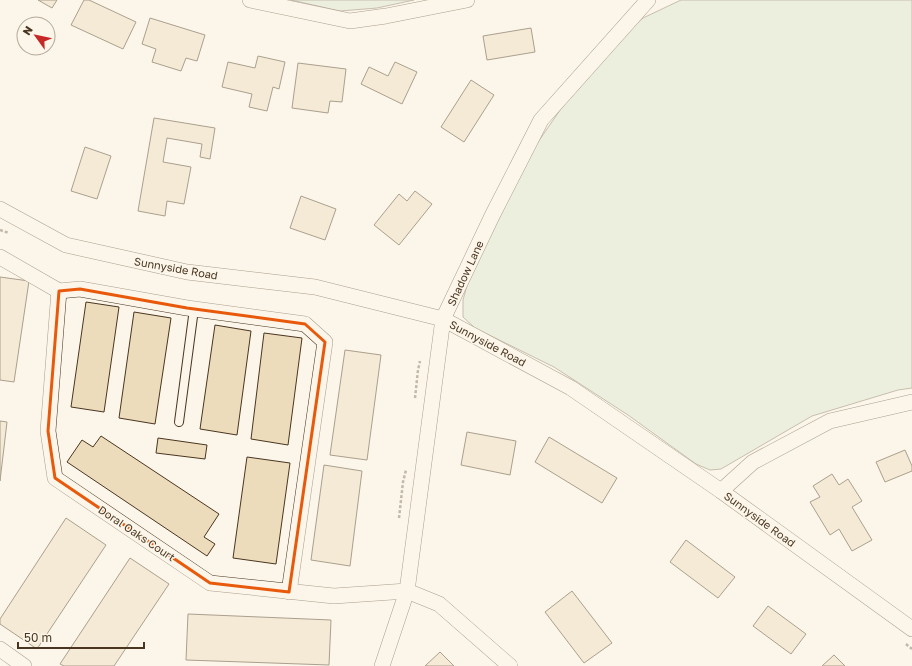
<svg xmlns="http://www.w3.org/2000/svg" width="912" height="666" viewBox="0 0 912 666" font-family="'Golos Text',sans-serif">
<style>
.green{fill:#dce7d0;stroke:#887966}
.building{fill:#ecdcbc;stroke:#4a3520}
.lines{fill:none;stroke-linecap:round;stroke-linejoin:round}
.service-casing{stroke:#4a3520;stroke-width:10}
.minor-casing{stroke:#4a3520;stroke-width:16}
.path{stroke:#7f6f5c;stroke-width:2.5;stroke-dasharray:3 2;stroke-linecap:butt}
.service{stroke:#fbf6e9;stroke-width:8}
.minor{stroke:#fbf6e9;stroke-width:15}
.marked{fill:none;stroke:#e8590c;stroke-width:3;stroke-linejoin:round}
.labels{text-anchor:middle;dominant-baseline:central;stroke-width:3;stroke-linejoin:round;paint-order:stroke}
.street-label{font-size:11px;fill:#4a3520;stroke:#fbf6e9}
</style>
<rect width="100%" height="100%" fill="#fbf6e9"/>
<g class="green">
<polygon points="291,0 414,0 377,8 340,11"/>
<polygon points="681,0 912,0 912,388 898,390 812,416 721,469 710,470 696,464 628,415 554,367 475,328 463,317 463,300 468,282 508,192 538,142 565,103 618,39 643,18"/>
</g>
<g class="building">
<polygon points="38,0 57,0 52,8"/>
<polygon points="84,0 89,0 136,22 123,49 71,25"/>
<polygon points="150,18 205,35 197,61 186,58 181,71 152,62 156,49 142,44"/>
<polygon points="531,28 535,52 487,60 483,36"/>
<polygon points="258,56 285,62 279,89 273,87 267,111 249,107 252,94 222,87 228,62 255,68"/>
<polygon points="395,62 417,72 402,104 361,84 369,67 388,76"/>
<polygon points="298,63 346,69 342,102 330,101 328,113 292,108"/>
<polygon points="471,80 494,95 464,142 441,127"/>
<polygon points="154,118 215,128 210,159 200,157 202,144 167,138 163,162 191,167 184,204 167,201 165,216 138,211"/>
<polygon points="85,147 111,156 97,199 71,191"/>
<polygon points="415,191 432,204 399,245 374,225 399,194 407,201"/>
<polygon points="301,196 336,209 325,240 290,228"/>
<polygon points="0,277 29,281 14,382 0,380"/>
<polygon points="86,302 119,307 104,412 71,407"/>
<polygon points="134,312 171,318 155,424 119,418"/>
<polygon points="215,325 251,331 237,435 200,429"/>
<polygon points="264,333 302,338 288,445 251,439"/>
<polygon points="345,350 381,355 367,460 330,455"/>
<polygon points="0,421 7,422 0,481"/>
<polygon points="467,432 516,441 510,475 461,465"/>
<polygon points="101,436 219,514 204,537 215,544 207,556 67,462 82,440 93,447"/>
<polygon points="549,437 617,478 602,503 535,462"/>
<polygon points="158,438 207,445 205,459 156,453"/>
<polygon points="905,450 912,466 912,471 885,482 876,462"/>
<polygon points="247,457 290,463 276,564 233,558"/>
<polygon points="324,465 362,471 350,566 311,560"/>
<polygon points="832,474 839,485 848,479 862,501 852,507 872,540 852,551 839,529 830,535 810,502 820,497 813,486"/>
<polygon points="66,518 106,545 37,649 0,624 0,619"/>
<polygon points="686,540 735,577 718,598 670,562"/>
<polygon points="130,558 169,584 114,666 64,666 60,664"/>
<polygon points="572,591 612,643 584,663 545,612"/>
<polygon points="768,606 806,634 791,654 753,626"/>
<polygon points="188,614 331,620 329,665 186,660"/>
<polygon points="440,652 454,666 425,666"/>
<polygon points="834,655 845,666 822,666"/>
</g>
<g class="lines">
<defs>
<polyline id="service" points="179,422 194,309"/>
<g id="minor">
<polyline points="250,0 350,21 386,16 467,0"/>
<polyline points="0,209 66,245 187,272 315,287 443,319 571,388 721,491 912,629"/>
<polyline points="0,257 59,291 80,289 187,308 305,324 325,342 289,592"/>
<polyline points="59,291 48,431 55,478 210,583 334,596 407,591 439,604 510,666"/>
<polyline points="721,491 753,462 830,421 912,402"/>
<polyline points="0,649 24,666"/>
<polyline points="382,666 407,591 443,319 492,216 541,120 648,0"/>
</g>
</defs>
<use href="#service" class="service-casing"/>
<use href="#minor" class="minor-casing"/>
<g class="path">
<polyline points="0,230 9,233"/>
<polyline points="415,398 418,370 420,361"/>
<polyline points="399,518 403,482 406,470"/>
<polyline points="906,644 912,649"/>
</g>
<use href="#service" class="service"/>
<use href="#minor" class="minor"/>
</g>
<path d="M0 0H912V666H0ZM80,289L187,308L305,324L325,342L289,592L210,583L55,478L48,431L59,291Z" fill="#fbf6e9" fill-opacity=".55" fill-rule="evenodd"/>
<path class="marked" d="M80,289L187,308L305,324L325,342L289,592L210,583L55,478L48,431L59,291Z"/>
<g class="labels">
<g class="street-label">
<text transform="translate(176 268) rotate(10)">Sunnyside Road</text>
<text transform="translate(465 273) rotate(-65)">Shadow Lane</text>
<text transform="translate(488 343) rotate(28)">Sunnyside Road</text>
<text transform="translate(760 519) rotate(36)">Sunnyside Road</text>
<text transform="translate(137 533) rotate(34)">Doral Oaks Court</text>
</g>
</g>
<g transform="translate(36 36) rotate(303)"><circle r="19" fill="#fbf6e9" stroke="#b4a999"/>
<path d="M0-3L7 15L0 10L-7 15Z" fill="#c62828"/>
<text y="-6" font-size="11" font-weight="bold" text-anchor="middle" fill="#4a3520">N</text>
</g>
<path d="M18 642v6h126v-6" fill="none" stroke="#4a3520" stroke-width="2"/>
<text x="24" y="642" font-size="12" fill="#4a3520" stroke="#fbf6e9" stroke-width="3" paint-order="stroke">50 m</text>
</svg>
